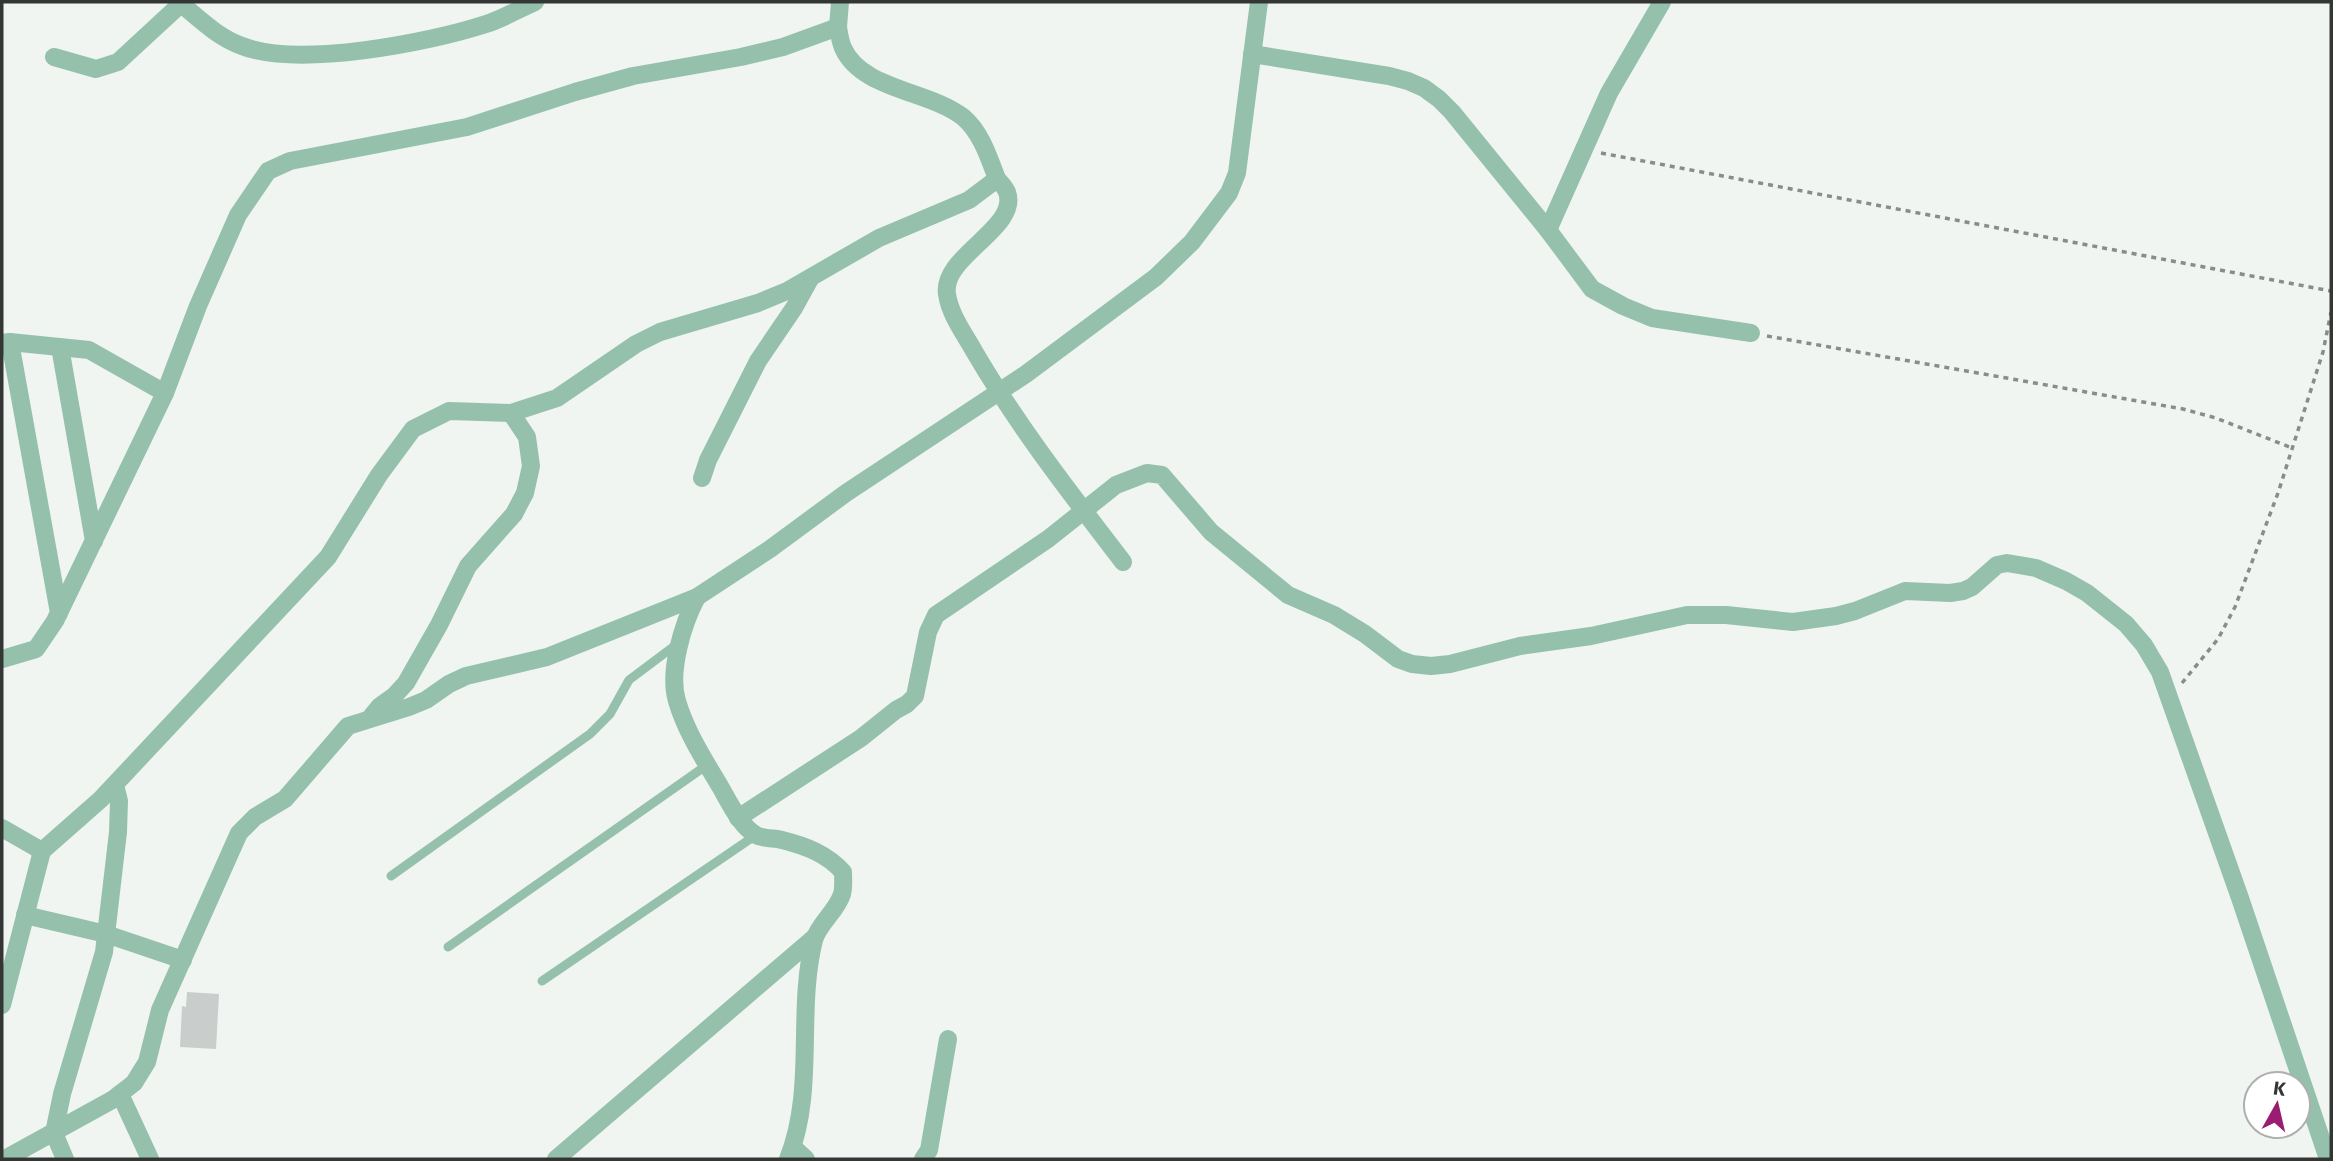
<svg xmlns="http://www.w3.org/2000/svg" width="2333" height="1161" viewBox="0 0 2333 1161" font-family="'Fira Sans',sans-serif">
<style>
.building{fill:#c9cdcb}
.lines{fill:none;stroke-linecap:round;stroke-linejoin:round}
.path{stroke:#898c8a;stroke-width:3.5;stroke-dasharray:5 5;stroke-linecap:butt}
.lane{stroke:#95c1ac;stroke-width:9}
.street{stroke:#95c1ac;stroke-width:18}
</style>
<rect width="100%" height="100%" fill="#f0f5f2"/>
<polygon class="building" points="187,992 219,994 216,1049 180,1047 182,1006 186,1007"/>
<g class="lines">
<g class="path">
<polyline points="1601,153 2331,291"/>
<polyline points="1767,336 2183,409 2216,418 2292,448"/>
<polyline points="2182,683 2218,639 2235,607 2278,493 2323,352 2331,312"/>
</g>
<g class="lane">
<polyline points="391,876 590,734 610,714 629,680 677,644"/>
<polyline points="448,947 707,765"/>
<polyline points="542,981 756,835"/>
</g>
<g class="street">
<path d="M180,3C200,19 217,37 242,46C298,68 428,43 486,24C502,19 519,9 535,2"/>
<polyline points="1252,54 1389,76 1408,81 1424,88 1439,99 1452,112 1548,230 1592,289 1623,306 1652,318 1751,333"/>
<polyline points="54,57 96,69 118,62 183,2"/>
<path d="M997,179C1000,182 1005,187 1007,192C1020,228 941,256 947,294C950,315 964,333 974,351C1017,425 1071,494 1123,562"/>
<polyline points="1548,230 1609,93 1662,2"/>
<polyline points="10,342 59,613"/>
<polyline points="2,343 10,342 89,350 165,393"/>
<polyline points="60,347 94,541"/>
<polyline points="702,478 708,460 758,361 794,308 810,279"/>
<path d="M697,597C683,623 668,672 677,701C686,732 705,761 721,788C729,802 741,827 756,835C763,839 774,838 782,840C806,846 827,854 843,872C843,879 844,887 842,894C837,911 819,923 814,940C796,1012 816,1089 788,1159"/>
<polyline points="2,659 36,649 55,621 165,393 198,306 238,215 268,171 290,161 467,127 575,92 633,76 741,57 783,47 838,27 840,2"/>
<polyline points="371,717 380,706 394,696 406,683 439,625 468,566 514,514 525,493 531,466 527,437 511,413"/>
<polyline points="738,818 861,738 896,710 907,704 915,696 928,632 936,615 1048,539 1116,485 1147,473 1162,475 1211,532 1288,595 1334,615 1365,634 1398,659 1412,664 1431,666 1450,664 1520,646 1591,636 1687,615 1726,615 1793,622 1836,616 1855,611 1905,591 1950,593 1963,591 1972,587 1997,565 2007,563 2036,568 2066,581 2087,593 2126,624 2144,645 2160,672 2240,898 2328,1159"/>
<polyline points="2,828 42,851"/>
<polyline points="25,915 106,934 183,960"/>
<path d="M2,1005L42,851L101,799L328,557L379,475L413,429L449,411L511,413L557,398L636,344L660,332L758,303L787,291L879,238L969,200L997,179C989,158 981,132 963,117C928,90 862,90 843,48C840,41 839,33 838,27"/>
<polyline points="120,1094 150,1159"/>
<polyline points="793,1147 806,1159"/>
<polyline points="5,1159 112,1100 134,1083 147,1062 160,1010 239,833 255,817 285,799 348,726 409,707 426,700 449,684 466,676 547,657 697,597 770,549 846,493 1026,374 1156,277 1192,242 1229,193 1237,173 1259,2"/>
<polyline points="65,1159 54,1133 62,1094 104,952 118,832 119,801 115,785"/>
<polyline points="556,1159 815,937"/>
<polyline points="923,1159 929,1150 948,1039"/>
</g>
</g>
<rect width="2333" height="1161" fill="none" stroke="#343635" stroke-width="7"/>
<g transform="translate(2277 1105) rotate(8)"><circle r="33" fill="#ffffff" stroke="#aeafae" stroke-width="2"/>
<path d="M0-5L12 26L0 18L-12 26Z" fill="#9b1c73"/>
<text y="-10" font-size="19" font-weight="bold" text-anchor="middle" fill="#343635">K</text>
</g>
</svg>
